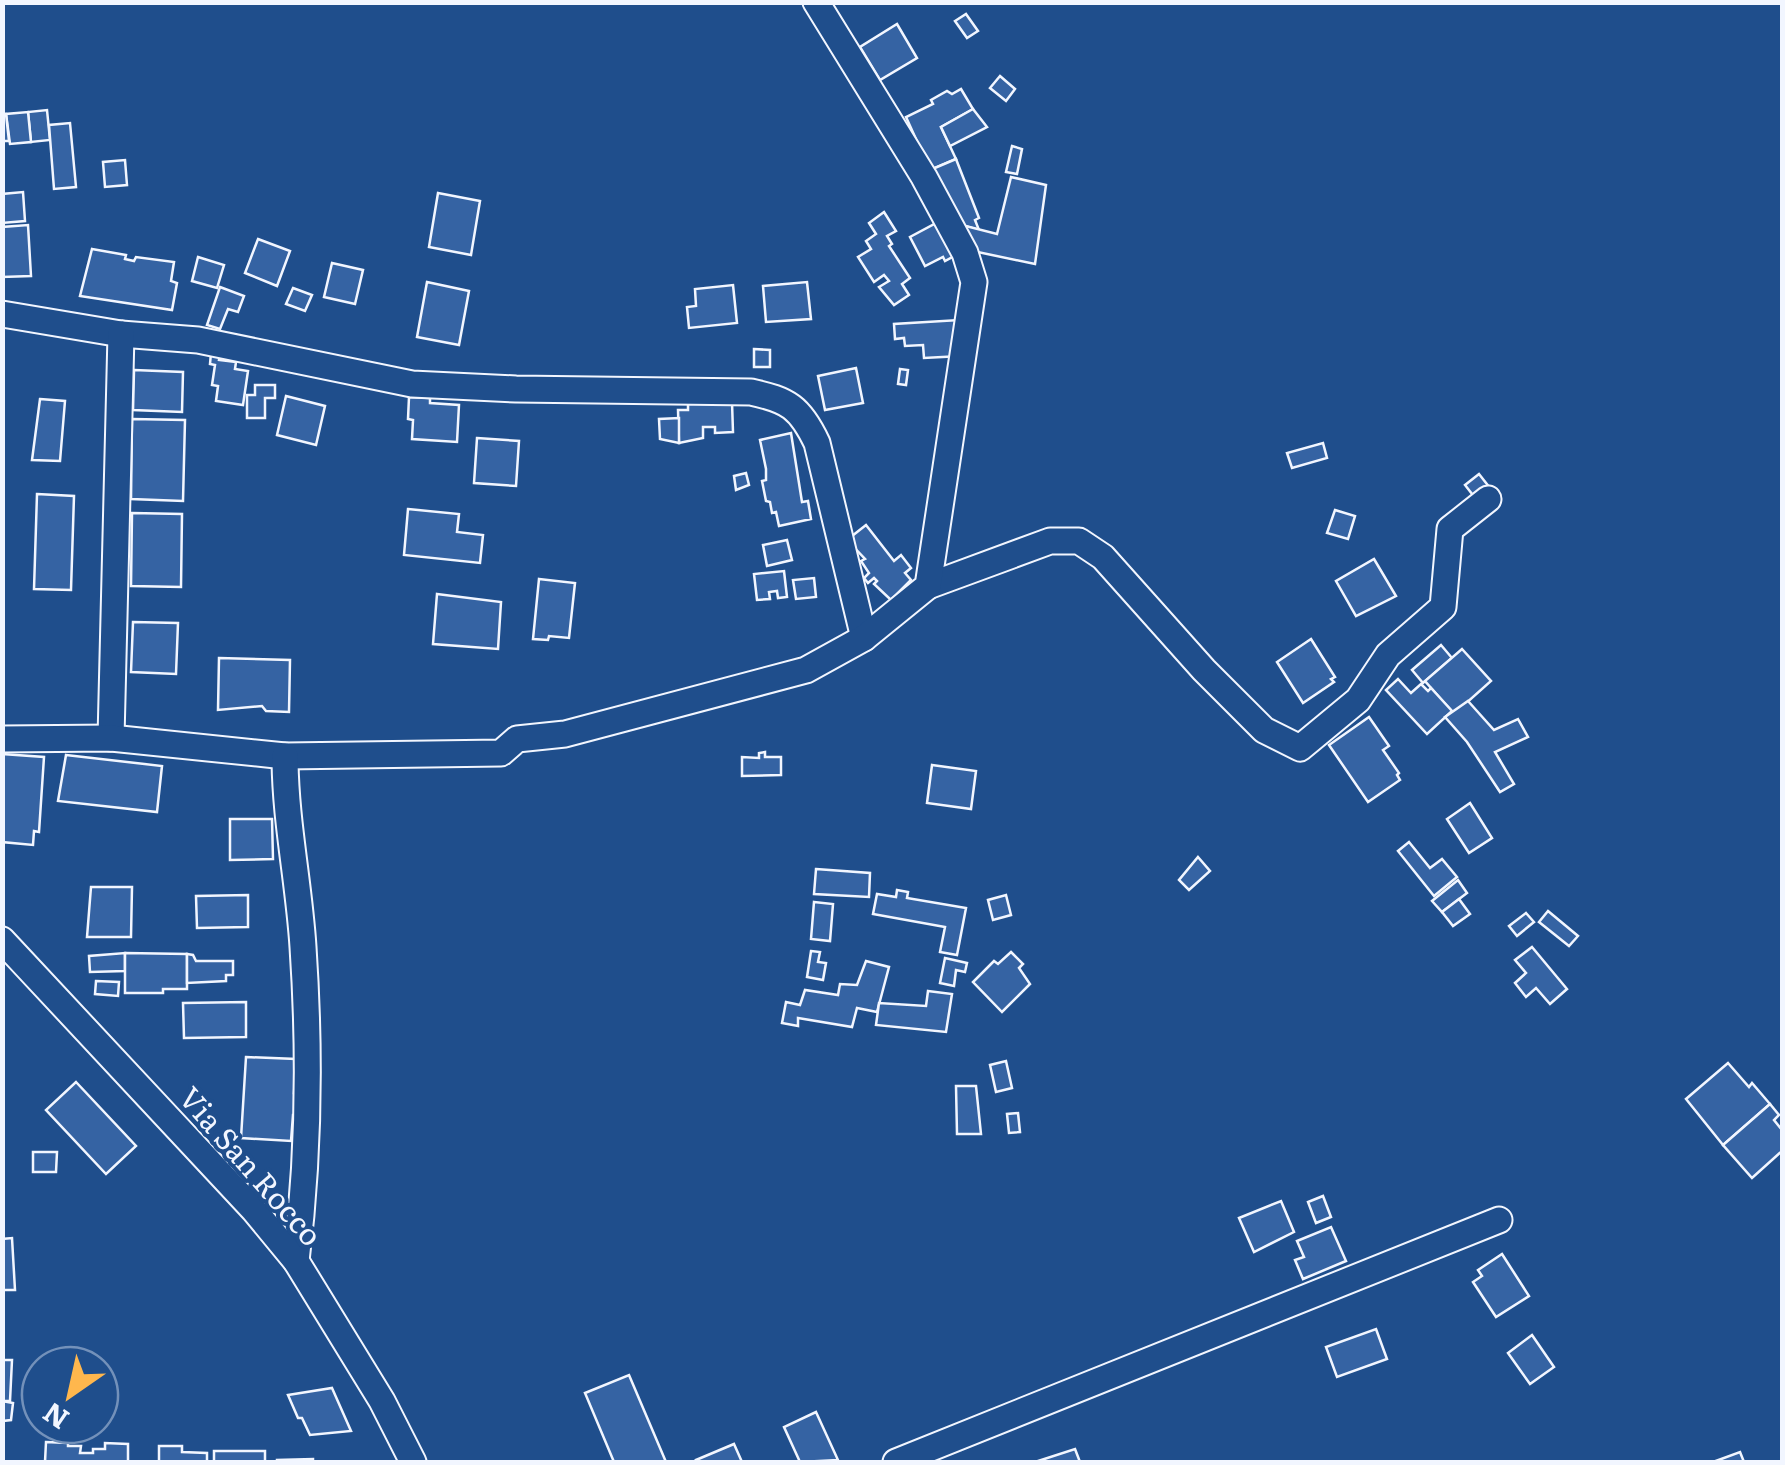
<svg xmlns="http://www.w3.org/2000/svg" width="1785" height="1465" viewBox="0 0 1785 1465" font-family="Literata,serif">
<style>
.building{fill:#3563a3;stroke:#f2f6ff;stroke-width:2.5}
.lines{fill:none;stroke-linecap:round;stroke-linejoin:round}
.minor-casing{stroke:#f2f6ff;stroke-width:29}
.minor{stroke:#1f4e8c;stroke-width:25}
.labels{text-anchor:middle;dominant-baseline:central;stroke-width:8;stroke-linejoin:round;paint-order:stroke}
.street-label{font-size:30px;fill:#f2f6ff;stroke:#1f4e8c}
</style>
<rect width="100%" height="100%" fill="#1f4e8c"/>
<g class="building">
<polygon points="966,14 978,31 967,38 955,21"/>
<polygon points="897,24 917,58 880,80 860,47"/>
<polygon points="1000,76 1015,89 1006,101 990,88"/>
<polygon points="961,89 973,109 941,127 956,159 930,170 906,117 933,104 931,100 947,91 952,94"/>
<polygon points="973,109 987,127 950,146 941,127"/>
<polygon points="47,110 50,140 31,142 28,112"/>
<polygon points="28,112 31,142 10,144 6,114"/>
<polygon points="2,114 6,114 9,141 2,141"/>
<polygon points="70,123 76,187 54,189 49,125"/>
<polygon points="1012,146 1022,149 1017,174 1006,172"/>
<polygon points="956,159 979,218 975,220 979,230 958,224 930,170"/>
<polygon points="125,160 127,185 105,187 103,162"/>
<polygon points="1011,177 1046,185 1035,264 968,250 958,224 997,234"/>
<polygon points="23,192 25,221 2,223 2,194"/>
<polygon points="438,193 480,201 471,255 429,247"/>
<polygon points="884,212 896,231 887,236 892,244 889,246 910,278 902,284 909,295 894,305 879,287 889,281 884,275 874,282 858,257 871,249 866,241 876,234 869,223"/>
<polygon points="940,221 958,254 945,261 943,257 925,266 910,237"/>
<polygon points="28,225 31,276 2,277 2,227"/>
<polygon points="258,239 290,251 277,286 245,273"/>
<polygon points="92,249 126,255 125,259 134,261 136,257 174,262 171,281 177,283 172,310 80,296"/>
<polygon points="198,257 224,265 217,288 192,281"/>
<polygon points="332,263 363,270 355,304 324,297"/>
<polygon points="427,282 469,291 459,345 417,337"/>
<polygon points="807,282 811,319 766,322 763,286"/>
<polygon points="733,285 737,323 689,328 687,307 696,306 695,289"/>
<polygon points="220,287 244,296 238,312 228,309 220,329 207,325"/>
<polygon points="293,288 312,295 305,311 286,304"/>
<polygon points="959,320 961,356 924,358 923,345 905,346 904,338 895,339 894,324"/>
<polygon points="754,349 770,350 770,367 754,367"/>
<polygon points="211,353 220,354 219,360 236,362 235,369 248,371 243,405 216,401 218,386 212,385 215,365 210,364"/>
<polygon points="856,368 863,403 825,410 818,376"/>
<polygon points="900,369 908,370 906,385 898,384"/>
<polygon points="134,370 183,372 182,412 133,410"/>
<polygon points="255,385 275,385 275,398 265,398 265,418 247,418 247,395 255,395"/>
<polygon points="286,396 325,406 316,445 277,435"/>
<polygon points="409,397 430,398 430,403 459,405 457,442 412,439 413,420 408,419"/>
<polygon points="40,399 65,401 60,461 32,460"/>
<polygon points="732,402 733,432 715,433 715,427 703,427 703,438 679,443 678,410 688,410 688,404"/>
<polygon points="679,418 679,443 660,439 659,419"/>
<polygon points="132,419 185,420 183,501 131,499"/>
<polygon points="791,433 802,502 808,501 811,519 779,526 776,512 772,513 770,502 766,501 762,481 766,480 766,469 760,440"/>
<polygon points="477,438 519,441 516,486 474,483"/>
<polygon points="1323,443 1327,458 1292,468 1287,453"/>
<polygon points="746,473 749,485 736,490 734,476"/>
<polygon points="1479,474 1490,488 1476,499 1465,485"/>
<polygon points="37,494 74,496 71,590 34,589"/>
<polygon points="408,509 459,514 457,532 483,535 480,563 404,555"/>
<polygon points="1335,510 1355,516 1348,539 1327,533"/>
<polygon points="132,513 182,514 181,587 131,586"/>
<polygon points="866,525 894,561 901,555 911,568 905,573 911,580 891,600 874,584 877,581 874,578 868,583 864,578 869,573 861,561 865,559 847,540"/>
<polygon points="787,540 792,560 767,566 763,545"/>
<polygon points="1374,559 1396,596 1356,616 1336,581"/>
<polygon points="784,571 787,597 778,598 777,591 769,592 770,599 757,600 754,574"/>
<polygon points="814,578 816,597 796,599 793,580"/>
<polygon points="539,579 575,583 569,638 549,636 548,640 533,639"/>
<polygon points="437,594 501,602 498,649 433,644"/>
<polygon points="133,622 178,623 176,674 131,672"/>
<polygon points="1311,639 1335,677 1331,679 1334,682 1303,703 1277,662"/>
<polygon points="1441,645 1452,658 1423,683 1412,670"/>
<polygon points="1462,649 1491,681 1454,714 1425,681"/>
<polygon points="219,658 290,660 289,712 266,711 262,706 218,710"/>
<polygon points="1398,679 1411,693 1421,684 1428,691 1431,688 1452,711 1427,734 1386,690"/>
<polygon points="1468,701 1494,730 1518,719 1528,737 1495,752 1514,784 1500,792 1467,742 1445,717"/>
<polygon points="1369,717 1389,746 1383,750 1399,773 1397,775 1400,780 1368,802 1329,745"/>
<polygon points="765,752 765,757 781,757 781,775 742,776 742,757 759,758 759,753"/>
<polygon points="2,754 44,757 39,832 34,831 33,845 2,842"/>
<polygon points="66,755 162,766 157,812 58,801"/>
<polygon points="932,765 976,771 971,809 927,803"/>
<polygon points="1470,803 1492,838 1469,853 1447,819"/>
<polygon points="230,819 272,819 273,859 230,860"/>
<polygon points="1409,842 1430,868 1442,859 1457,877 1434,896 1398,851"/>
<polygon points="1198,857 1210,871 1189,890 1179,880"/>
<polygon points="816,869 870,873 869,897 814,894"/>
<polygon points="1458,880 1467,893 1442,912 1432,901"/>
<polygon points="91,887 132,887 131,937 87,937"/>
<polygon points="897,890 908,892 907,898 966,908 957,955 940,952 945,927 873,914 877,894 896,897"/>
<polygon points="248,895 248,927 197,928 196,896"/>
<polygon points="1006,895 1011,915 993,920 988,900"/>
<polygon points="1459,899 1470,914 1453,926 1442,912"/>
<polygon points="814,902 833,904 830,941 811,939"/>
<polygon points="1548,911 1578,936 1569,946 1539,922"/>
<polygon points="1526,913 1534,922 1517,936 1509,926"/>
<polygon points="1532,947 1567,989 1550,1004 1536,988 1526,997 1515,983 1526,973 1515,960"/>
<polygon points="811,951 820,952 818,962 826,963 823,980 807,977"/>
<polygon points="1011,952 1023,964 1019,968 1030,984 1002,1012 973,982 994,961 998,964"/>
<polygon points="125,953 125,971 90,972 89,956"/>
<polygon points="125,953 187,954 187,989 163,989 163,993 125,993"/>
<polygon points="187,954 193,955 196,961 233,961 233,975 226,975 226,981 187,983"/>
<polygon points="945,958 967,963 965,972 956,970 954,986 940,983"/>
<polygon points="866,961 889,967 877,1012 857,1008 852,1027 798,1018 798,1026 782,1023 786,1002 800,1005 805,990 838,995 840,984 857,985"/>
<polygon points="96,981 119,982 118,996 95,994"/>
<polygon points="928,991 952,994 946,1032 876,1025 879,1003 926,1006"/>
<polygon points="246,1002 246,1037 184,1038 183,1003"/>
<polygon points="246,1057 296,1059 294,1093 303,1093 301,1115 293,1115 291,1141 241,1138"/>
<polygon points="1006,1061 1012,1088 996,1092 990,1065"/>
<polygon points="1728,1063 1749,1087 1752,1083 1770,1104 1723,1145 1686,1099"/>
<polygon points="76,1082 136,1146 106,1174 46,1110"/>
<polygon points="956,1086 976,1086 981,1134 957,1134"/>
<polygon points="1770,1104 1779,1115 1774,1120 1782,1130 1782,1151 1752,1178 1723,1145"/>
<polygon points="1018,1113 1020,1132 1009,1133 1007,1114"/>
<polygon points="33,1152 57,1152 56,1172 33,1172"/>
<polygon points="1323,1196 1331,1217 1316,1223 1308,1202"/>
<polygon points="1281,1201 1294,1232 1254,1252 1239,1218"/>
<polygon points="1331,1227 1346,1261 1303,1279 1295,1260 1304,1257 1297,1241"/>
<polygon points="12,1238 15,1290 2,1290 2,1239"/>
<polygon points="1502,1254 1529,1296 1496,1317 1473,1282 1482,1276 1478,1270"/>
<polygon points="1376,1329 1387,1359 1337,1377 1326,1347"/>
<polygon points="1532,1335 1554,1367 1530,1384 1508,1353"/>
<polygon points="2,1360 12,1360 10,1401 2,1401"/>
<polygon points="629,1375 666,1462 614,1462 585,1393"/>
<polygon points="332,1388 351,1431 310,1435 302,1418 298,1418 288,1395"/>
<polygon points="2,1401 13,1403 11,1420 2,1421"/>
<polygon points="816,1412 838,1460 800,1462 784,1427"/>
<polygon points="46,1442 68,1443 68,1446 81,1446 80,1453 93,1453 93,1449 105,1449 105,1443 128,1444 128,1462 45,1462"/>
<polygon points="734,1444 742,1462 697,1462 696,1460"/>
<polygon points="159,1446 182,1446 182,1452 207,1453 207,1462 159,1462"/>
<polygon points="1075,1449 1080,1462 1035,1462"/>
<rect x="214" y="1451" width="51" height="11"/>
<polygon points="1740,1452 1744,1462 1713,1462"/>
<polygon points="313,1459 313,1462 277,1462 277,1460"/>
</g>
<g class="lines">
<defs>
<g id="minor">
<path d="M2,314L121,334L198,340L412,384L516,389L751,392C788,400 800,407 817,443L864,638"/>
<polyline points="928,586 1050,541 1079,541 1103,557 1204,670 1264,730 1300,748 1358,700 1388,655 1443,607 1450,529 1488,499"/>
<polyline points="111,738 121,334"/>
<polyline points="2,739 111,738 285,756 501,753 517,739 565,734 806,670 864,638 928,586 974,282 965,253 924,177 816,2"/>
<path d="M285,756C285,820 299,883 303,947C310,1051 309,1157 296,1261"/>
<polyline points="2,940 254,1210 296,1261 382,1401 413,1462"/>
<polyline points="896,1462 1499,1220"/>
</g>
</defs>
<use href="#minor" class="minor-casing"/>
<use href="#minor" class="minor"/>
</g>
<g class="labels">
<g class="street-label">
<text transform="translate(252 1165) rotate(49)">Via San Rocco</text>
</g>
</g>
<rect width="1785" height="1465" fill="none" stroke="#f2f6ff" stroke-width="10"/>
<g transform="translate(70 1395) rotate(214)"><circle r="48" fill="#1f4e8c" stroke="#7391ba" stroke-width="2.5"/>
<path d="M0-8L18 38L0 25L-18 38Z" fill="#ffb74d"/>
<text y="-15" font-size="28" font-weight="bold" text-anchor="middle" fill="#f2f6ff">N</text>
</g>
</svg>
